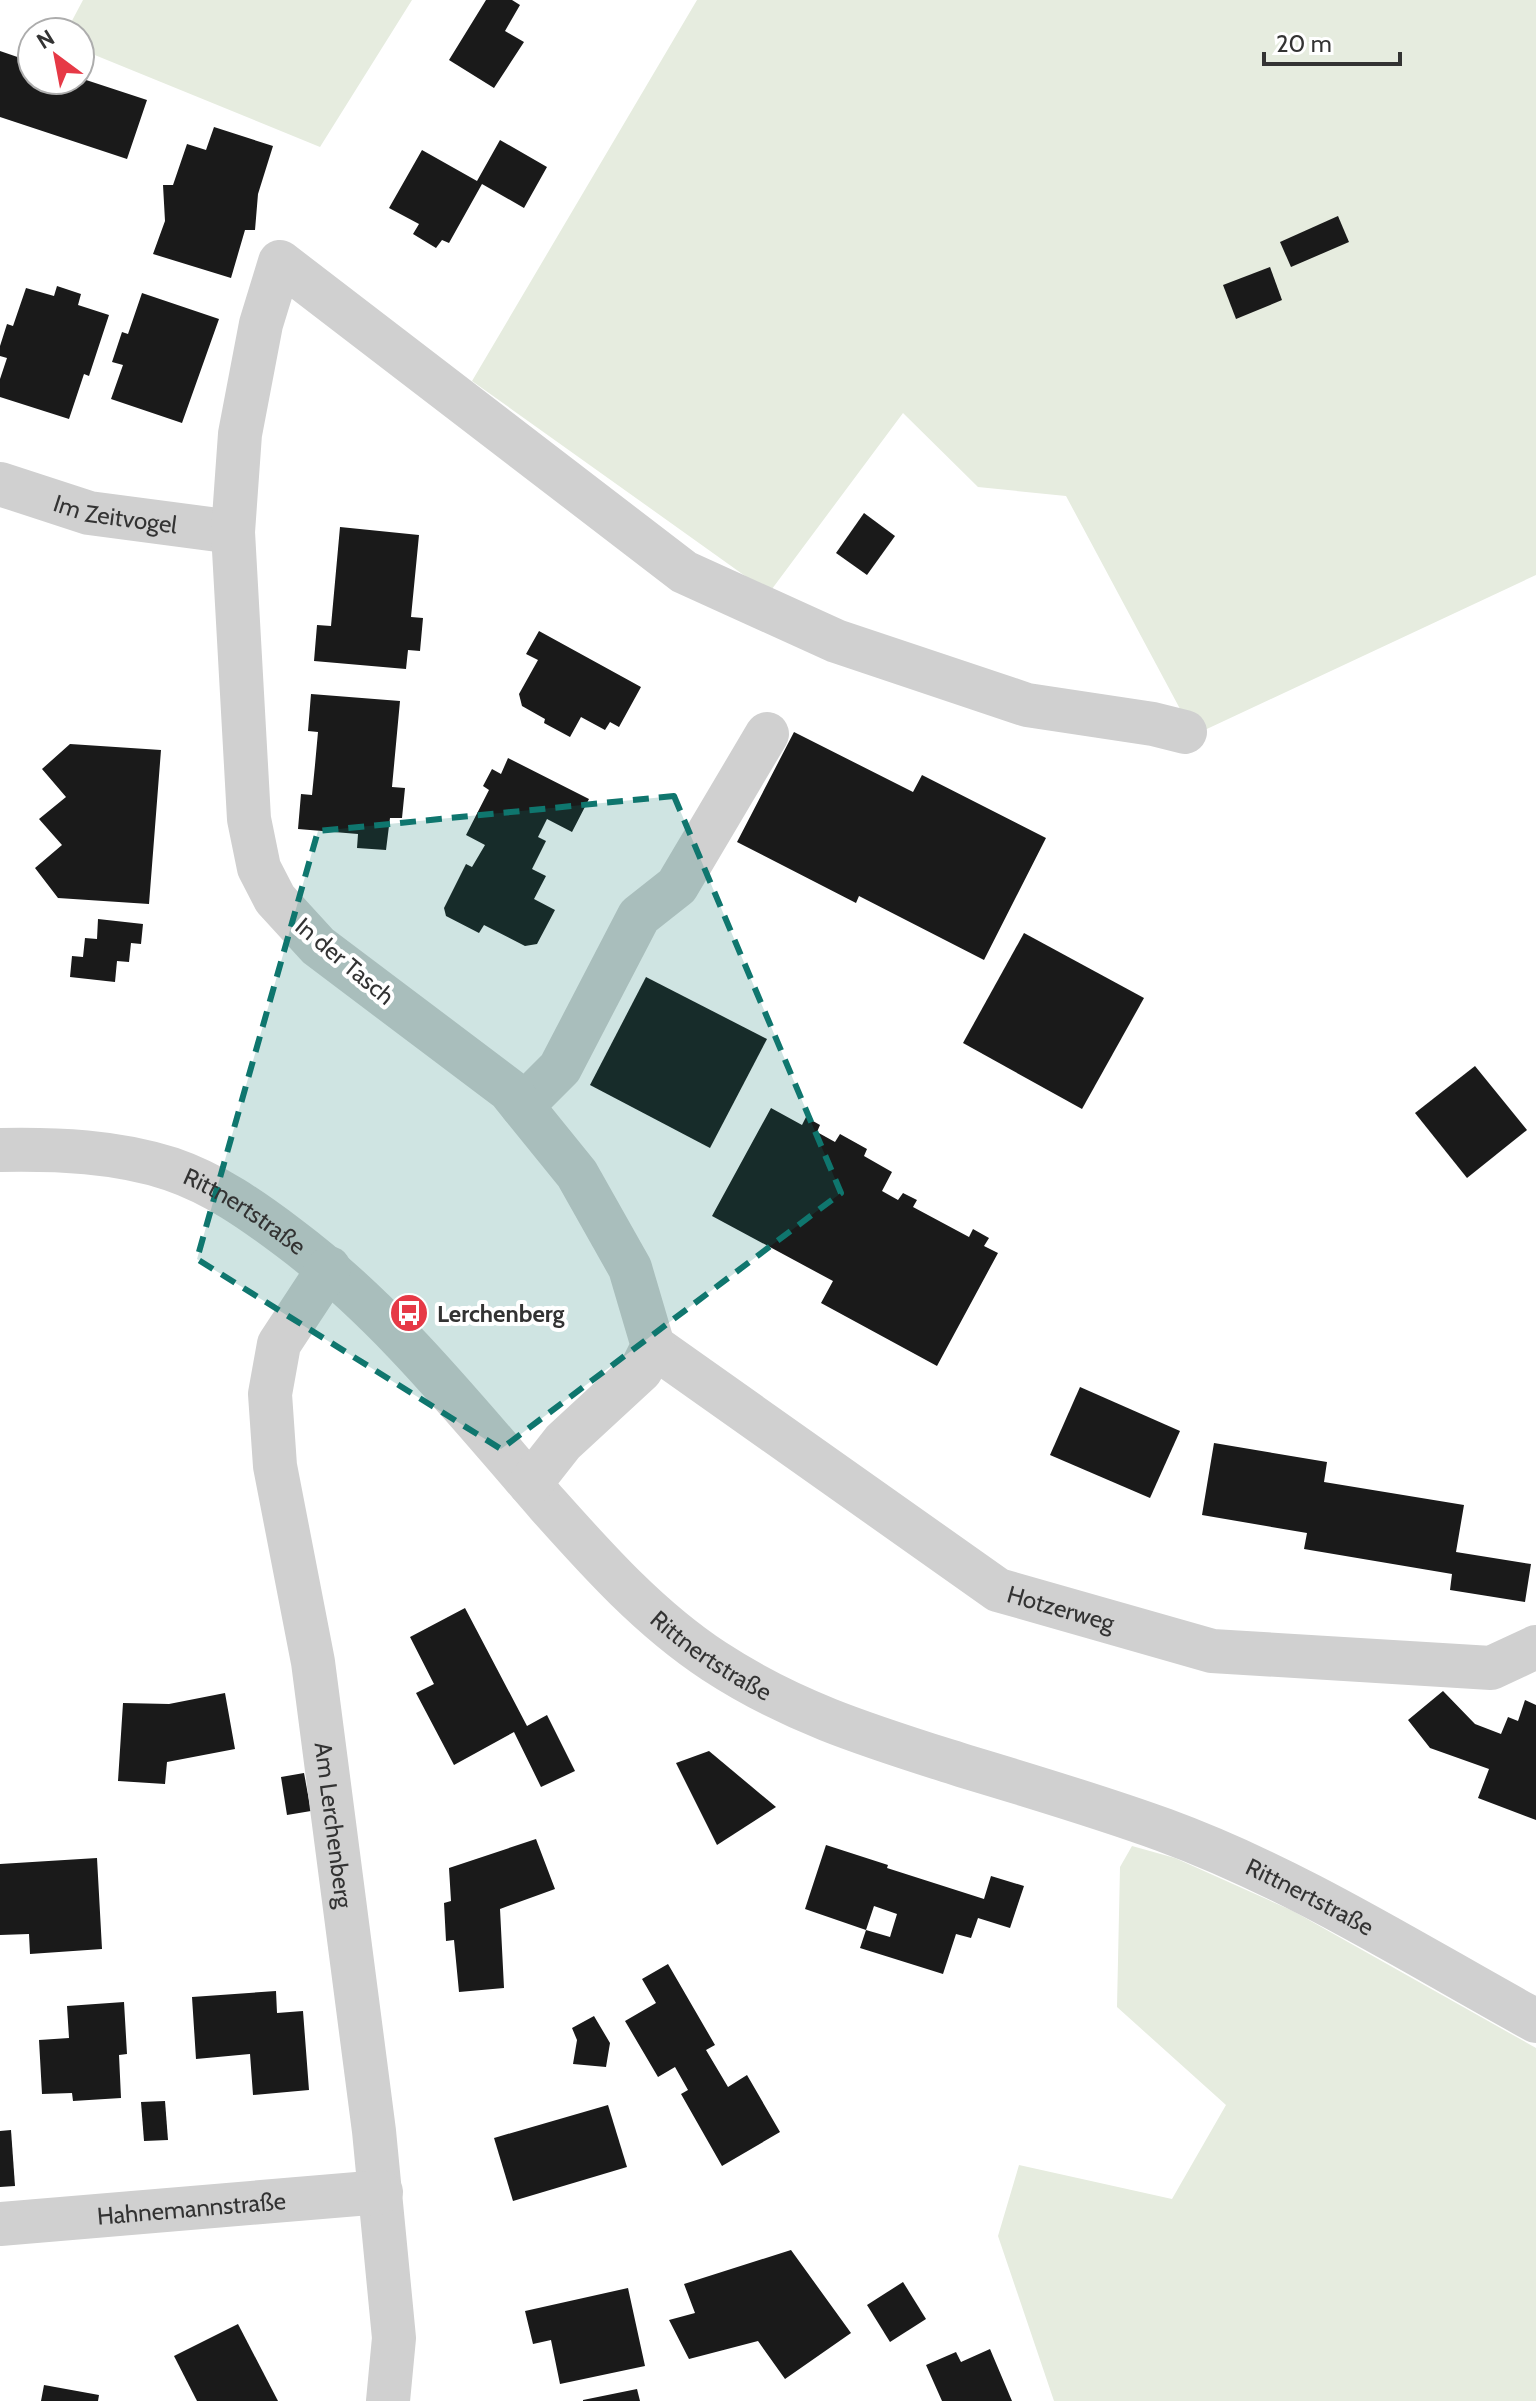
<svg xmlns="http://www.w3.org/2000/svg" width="1536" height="2401" viewBox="0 0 1536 2401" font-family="Cabin,sans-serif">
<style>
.green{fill:#e6ecdf}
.building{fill:#1a1a1a;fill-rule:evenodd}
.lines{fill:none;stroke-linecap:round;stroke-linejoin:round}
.minor{stroke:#d0d0d0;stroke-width:44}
.marked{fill:#0f766e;fill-opacity:0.2;stroke:#0f766e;stroke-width:6;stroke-dasharray:16 10;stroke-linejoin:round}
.labels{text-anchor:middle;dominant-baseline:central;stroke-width:8;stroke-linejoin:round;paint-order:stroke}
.street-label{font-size:24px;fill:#333;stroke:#fff}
.poi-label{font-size:24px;font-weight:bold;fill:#333;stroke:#fff;text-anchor:start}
</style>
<rect width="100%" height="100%" fill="#fff"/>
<g class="green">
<polygon points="83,0 412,0 320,147 80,49 80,32 66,32"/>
<polygon points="697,0 1536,0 1536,575 1194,735 1066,496 978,487 903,413 769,593 472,381"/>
<polygon points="1132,1846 1175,1858 1293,1911 1536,2048 1536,2401 1054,2401 998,2236 1019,2165 1172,2199 1226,2105 1117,2007 1120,1867"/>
</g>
<g class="building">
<polygon points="486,0 512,0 520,5 505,31 524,42 494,88 449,60"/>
<polygon points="0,51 32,62 32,80 80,80 80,78 147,100 127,159 0,117"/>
<polygon points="214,127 273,146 258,194 255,230 245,230 231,278 153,254 165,221 163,185 173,185 187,144 206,150"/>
<polygon points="500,140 547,167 524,208 482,184 449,243 442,240 436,248 413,234 419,224 389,208 422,150 477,181"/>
<polygon points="1338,216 1349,242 1291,267 1280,242"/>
<polygon points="1270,267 1282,300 1236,319 1223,285"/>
<polygon points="57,286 81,294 78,305 109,315 89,376 84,374 69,419 0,397 0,379 7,358 0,356 0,346 7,324 13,326 26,288 54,296"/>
<polygon points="142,293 219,319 182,423 111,399 123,365 112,362 122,332 128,334"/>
<polygon points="864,513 895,536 867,575 836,553"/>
<polygon points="340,527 419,535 411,617 423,618 420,651 408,650 406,669 314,661 317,625 331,626"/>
<polygon points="539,631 641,687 619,727 610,722 605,730 581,717 570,737 544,723 545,719 522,706 519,694 538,660 526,654"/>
<polygon points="311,694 400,701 392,787 405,788 402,818 390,818 386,850 357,848 358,834 298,829 301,794 312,795 315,765 318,732 308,731"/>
<polygon points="794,732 913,792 922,775 1046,838 984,960 859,896 856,903 737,842"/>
<polygon points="70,744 161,750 149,904 58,898 35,868 62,845 39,819 66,797 42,769"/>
<polygon points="508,758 589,799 572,832 547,819 538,837 546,841 532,869 546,876 534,899 555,910 537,944 525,946 484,925 479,933 446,916 444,908 466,864 472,867 485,845 466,835 489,790 483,786 492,769 501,774"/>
<polygon points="98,919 143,924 141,944 131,943 129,962 117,961 115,982 70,977 72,956 83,957 85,938 97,939"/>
<polygon points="1024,933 1144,998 1082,1109 963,1043"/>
<polygon points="646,977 767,1039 710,1148 590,1085"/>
<polygon points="1475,1066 1527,1130 1467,1178 1415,1113"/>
<polygon points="771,1108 802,1125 806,1117 820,1125 817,1132 835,1142 840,1134 867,1149 864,1156 892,1172 882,1191 898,1200 903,1193 917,1200 913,1207 969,1237 973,1229 989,1238 984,1246 998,1253 937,1366 821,1303 833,1281 712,1216"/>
<polygon points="1080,1387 1180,1431 1150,1498 1050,1455"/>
<polygon points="1214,1443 1327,1462 1324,1482 1464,1505 1456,1552 1531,1564 1525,1602 1450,1590 1452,1574 1304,1549 1307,1533 1202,1515"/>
<polygon points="465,1608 527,1726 547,1715 575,1771 541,1787 514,1732 454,1765 416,1693 434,1684 410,1637"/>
<polygon points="1443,1691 1475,1724 1501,1734 1508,1717 1518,1721 1525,1700 1536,1705 1536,1820 1478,1798 1489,1769 1430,1748 1408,1720"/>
<polygon points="225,1693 235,1749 167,1762 165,1784 118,1781 123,1703 169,1704"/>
<polygon points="709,1751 776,1807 717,1845 676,1763"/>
<polygon points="304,1773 311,1811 287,1815 281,1777"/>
<polygon points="536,1839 555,1889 500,1909 504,1988 459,1992 454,1940 446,1941 444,1903 451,1901 449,1868"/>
<path d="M826,1845L888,1865L887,1868L984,1899L991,1876L1024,1886L1010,1928L978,1918L971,1938L956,1934L943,1974L860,1948L866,1930L805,1909ZM874,1906L897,1914L890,1937L866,1930Z"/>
<polygon points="97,1858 102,1949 30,1954 29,1934 0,1935 0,1864"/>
<polygon points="668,1964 715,2045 706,2050 728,2087 747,2075 780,2132 722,2166 681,2094 688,2090 675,2067 658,2077 625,2021 656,2003 642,1979"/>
<polygon points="276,1991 277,2013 303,2011 309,2090 253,2095 250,2054 196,2059 192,1997"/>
<polygon points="124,2002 127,2054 119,2055 121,2098 73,2101 72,2093 42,2094 39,2040 69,2038 67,2006"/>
<polygon points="594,2016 610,2043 606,2067 573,2064 577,2040 572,2028"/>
<polygon points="165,2101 168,2140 144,2141 141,2102"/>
<polygon points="608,2105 627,2167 513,2201 494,2138"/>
<polygon points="11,2130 15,2186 0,2187 0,2131"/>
<polygon points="791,2250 851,2333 785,2379 758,2341 689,2359 669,2320 695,2313 684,2284"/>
<polygon points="903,2282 926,2319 890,2342 867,2305"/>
<polygon points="628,2288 645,2366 560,2384 551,2340 533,2344 525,2311"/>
<polygon points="238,2324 278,2401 197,2401 174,2356"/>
<polygon points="990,2349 1012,2401 942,2401 926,2365 956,2352 961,2362"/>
<polygon points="44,2385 99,2395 98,2401 41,2401"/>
<polygon points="637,2389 640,2401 583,2401 583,2400"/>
</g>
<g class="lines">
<g class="minor">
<path id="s1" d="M0,484L89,513L233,532"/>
<polyline points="522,1106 560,1068 639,916 677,886 767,734"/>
<path id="s2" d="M0,1150C57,1149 116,1151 171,1169C215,1184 252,1210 289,1238C388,1312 467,1412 548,1505C598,1561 650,1619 714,1661C795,1714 873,1737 964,1766C1031,1786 1098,1806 1164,1830C1295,1878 1414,1954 1536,2021"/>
<path id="s3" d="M329,1268L279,1344L270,1394L275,1466L313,1662L374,2131L394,2338L388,2401"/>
<path id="s4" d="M653,1346L998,1590L1212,1651L1491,1668L1536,1647"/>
<polyline points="530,1484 563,1442 641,1370 653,1346 630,1268 577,1174 509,1090 318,946 275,899 259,868 249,819 233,532 240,434 261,324 280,262 684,572 836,641 1027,705 1153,724 1185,732"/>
<path id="s5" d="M0,2224L381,2192"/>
</g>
</g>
<path class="marked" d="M674,796L841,1193L501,1449L197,1259L318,831Z"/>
<defs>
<symbol id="bus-disc" viewBox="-11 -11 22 22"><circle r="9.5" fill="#e63946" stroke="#fff"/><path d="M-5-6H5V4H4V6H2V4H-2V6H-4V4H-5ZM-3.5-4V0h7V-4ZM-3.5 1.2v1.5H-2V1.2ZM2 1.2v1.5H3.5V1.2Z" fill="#fff"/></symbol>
</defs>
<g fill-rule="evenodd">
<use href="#bus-disc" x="387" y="1291" width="44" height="44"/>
</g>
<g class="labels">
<g class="street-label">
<text stroke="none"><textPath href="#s1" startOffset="120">Im Zeitvogel</textPath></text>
<text transform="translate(345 961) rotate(40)">In der Tasch</text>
<text stroke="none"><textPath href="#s2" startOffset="258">Rittnertstraße</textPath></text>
<text stroke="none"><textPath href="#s4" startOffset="488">Hotzerweg</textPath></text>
<text stroke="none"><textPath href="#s2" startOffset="906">Rittnertstraße</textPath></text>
<text stroke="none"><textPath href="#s3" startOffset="578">Am Lerchenberg</textPath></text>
<text stroke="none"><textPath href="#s2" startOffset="1554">Rittnertstraße</textPath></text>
<text stroke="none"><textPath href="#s5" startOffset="192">Hahnemannstraße</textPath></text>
</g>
<g class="poi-label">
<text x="437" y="1313">Lerchenberg</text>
</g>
</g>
<g transform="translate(56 56) rotate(328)"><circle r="38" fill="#ffffff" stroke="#adadad" stroke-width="2"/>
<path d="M0-6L14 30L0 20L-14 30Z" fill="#e63946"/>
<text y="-12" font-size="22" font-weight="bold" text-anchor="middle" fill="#333333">N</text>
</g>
<path d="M1264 52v12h136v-12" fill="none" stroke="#333333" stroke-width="4"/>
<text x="1276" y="52" font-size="24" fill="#333333" stroke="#ffffff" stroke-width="6" paint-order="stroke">20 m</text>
</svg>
